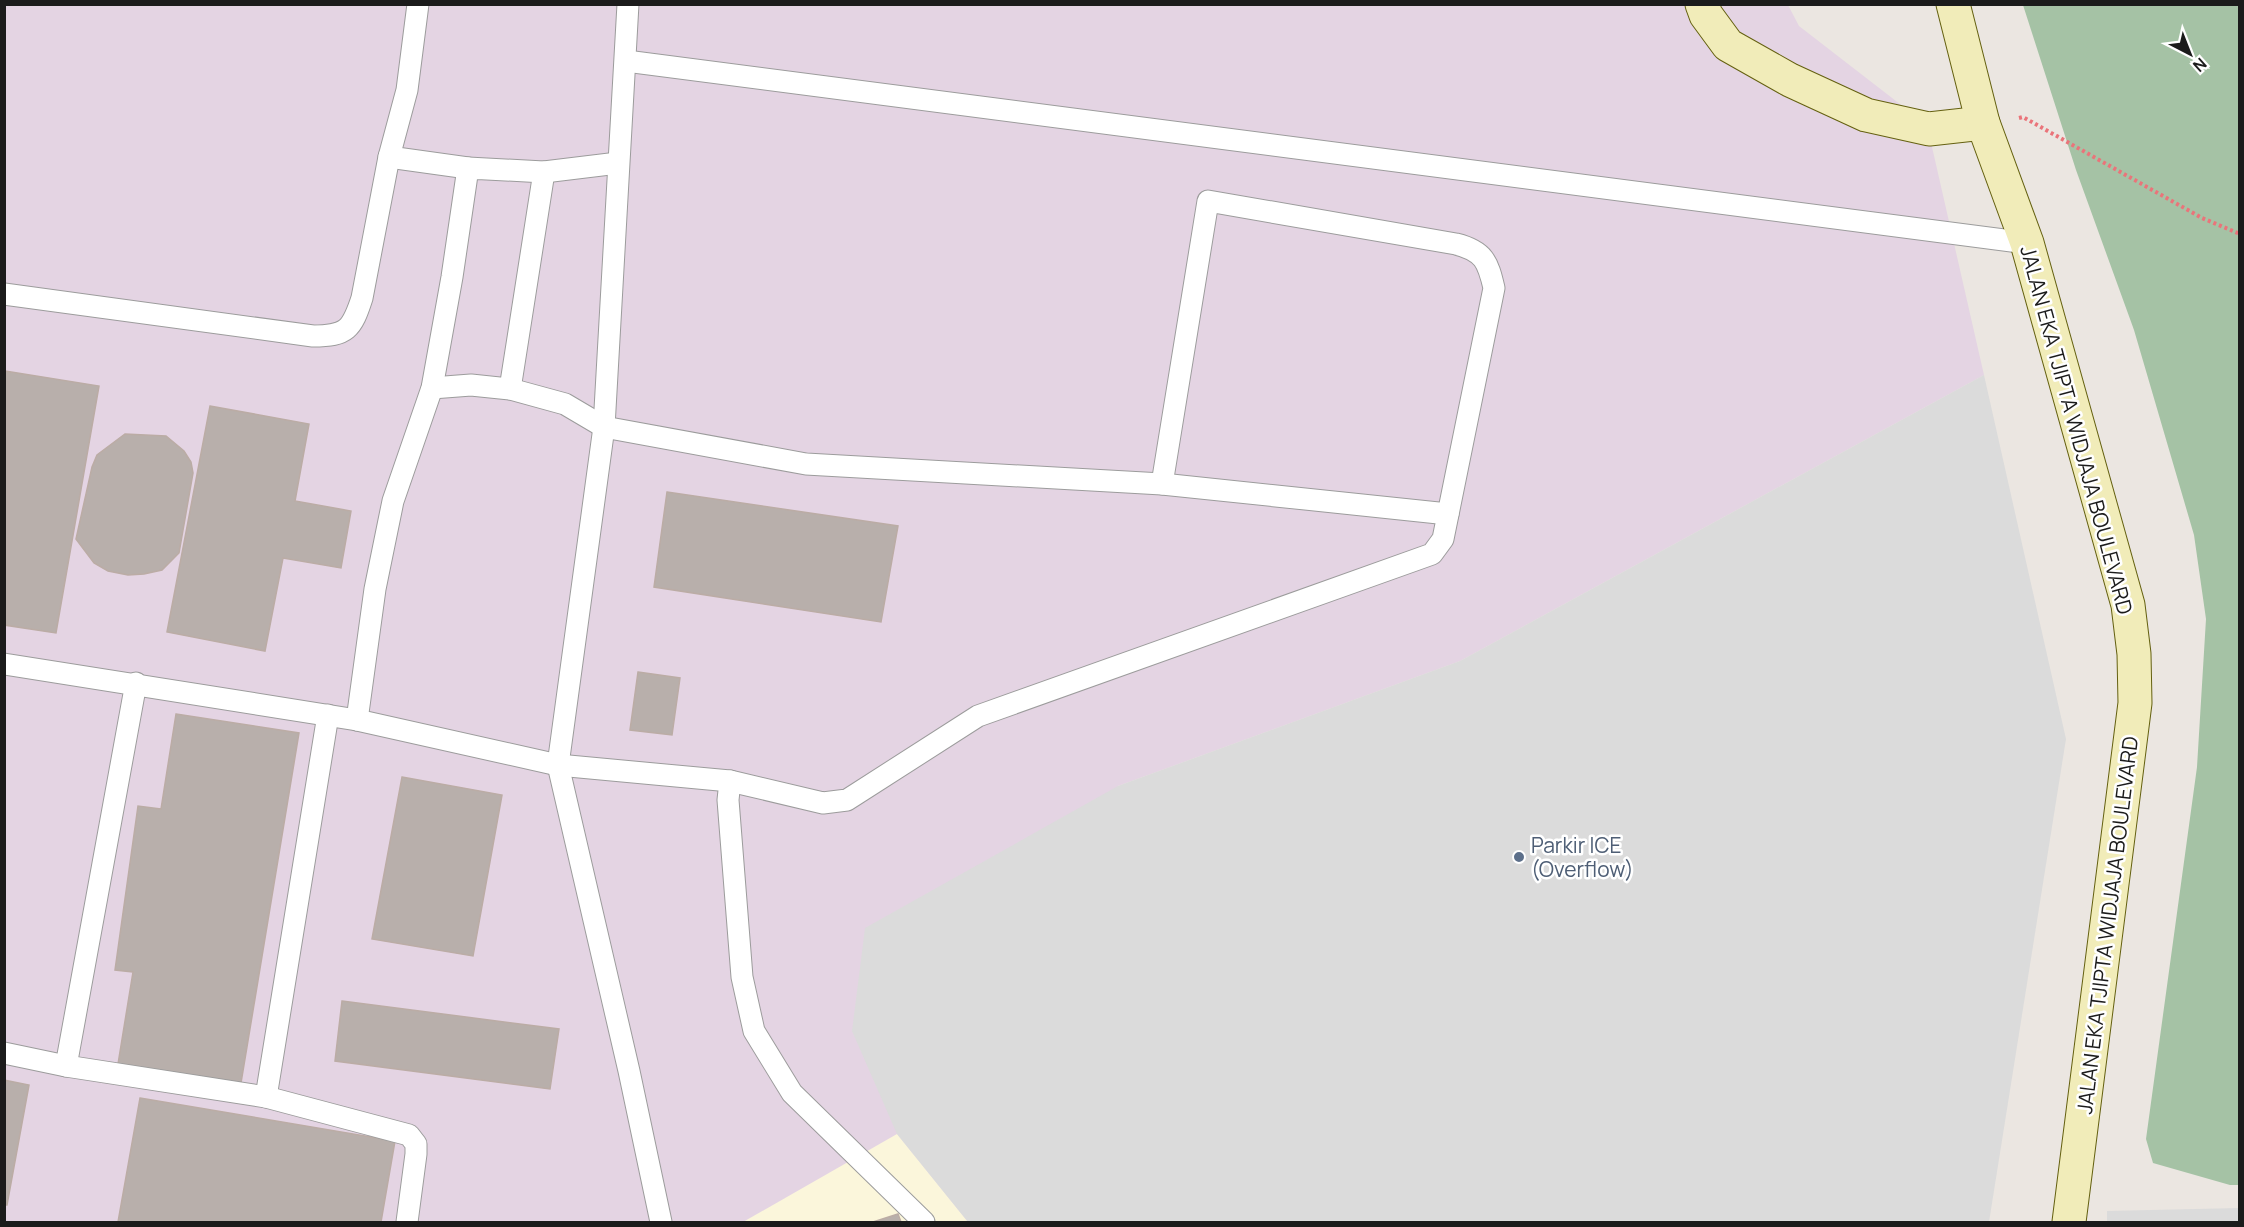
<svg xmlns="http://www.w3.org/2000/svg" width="2244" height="1227" viewBox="0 0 2244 1227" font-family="Manrope,sans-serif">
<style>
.industrial{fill:#e4d4e3}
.education{fill:#fbf6db}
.cemetery{fill:#a5c2a5}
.parking{fill:#dbdbdb}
.building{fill:#b8afab;stroke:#bbaca5;stroke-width:1.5}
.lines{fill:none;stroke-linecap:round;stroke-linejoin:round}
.lane-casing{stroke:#9c9c9c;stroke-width:23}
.secondary-casing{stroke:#646010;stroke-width:35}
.path{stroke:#ea747a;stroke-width:4;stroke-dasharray:3 3;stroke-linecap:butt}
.lane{stroke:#fff;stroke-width:21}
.secondary{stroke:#f1ecb9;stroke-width:33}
.service-dot{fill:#5c6f8a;stroke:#fff;stroke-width:2}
.labels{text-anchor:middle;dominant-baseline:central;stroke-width:5;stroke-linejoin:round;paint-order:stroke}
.street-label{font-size:21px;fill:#1b1b1b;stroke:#fff}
.service-label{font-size:21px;fill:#4e5e75;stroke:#fff;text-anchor:start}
</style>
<rect width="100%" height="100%" fill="#ebe6e1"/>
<polygon class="industrial" points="5,5 1788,5 1799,26 1927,125 1984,375 1460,661 1118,786 897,1134 968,1222 5,1222"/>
<polygon class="education" points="897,1134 968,1222 743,1222"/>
<polygon class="cemetery" points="2023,5 2239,5 2239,1185 2230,1185 2153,1163 2146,1139 2197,767 2206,619 2194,535 2134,330 2076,170"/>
<g class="parking">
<polygon points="1984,375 2066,739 1989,1222 968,1222 897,1134 852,1031 865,928 1118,786 1460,661"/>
<polygon points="2239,1208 2239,1222 2107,1222 2107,1211"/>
</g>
<g class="building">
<polygon points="5,371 99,386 56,633 4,625"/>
<polygon points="210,406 309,424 295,501 351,511 341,568 283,558 265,651 167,632"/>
<polygon points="125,434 166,436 184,451 191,462 193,473 179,553 162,570 144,574 128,575 108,571 94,563 76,539 92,467 97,455"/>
<polygon points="667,492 898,526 881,622 654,587"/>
<polygon points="638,672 680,678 672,735 630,730"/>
<polygon points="176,714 299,733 241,1083 118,1064 133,972 115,970 138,806 161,809"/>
<polygon points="402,777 502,795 473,956 372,939"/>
<polygon points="342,1001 559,1029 550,1089 335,1061"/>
<polygon points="4,1080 29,1085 7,1205 4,1205"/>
<polygon points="140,1098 395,1141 381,1222 118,1222"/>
<polygon points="898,1214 901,1222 873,1222"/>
</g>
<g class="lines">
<defs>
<g id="lane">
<polyline points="628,4 604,427 558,765 629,1071 661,1222"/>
<polyline points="626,61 2027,243"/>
<polyline points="389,157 468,168"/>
<path d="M4,294L313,336C347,336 352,329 362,298L389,157L407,90L418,4"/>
<polyline points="432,388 471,385 510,389 565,404 604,427 806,464 1162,484 1448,514"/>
<polyline points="510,389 544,172"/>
<path d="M4,664L357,720L558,765L730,781L823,803L847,800L978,716L1432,554L1443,539L1494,288C1488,262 1484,251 1456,244L1208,201L1162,484"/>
<polyline points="328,715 266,1097 409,1135 416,1144 416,1154 407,1222"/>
<polyline points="357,720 375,589 393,501 432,388 452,277 468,168 544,172 618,163"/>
<polyline points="730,781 728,800 742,977 754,1031 792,1093 924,1222"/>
<polyline points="4,1053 66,1066 266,1097"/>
<polyline points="66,1066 136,683"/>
</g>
<g id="secondary">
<polyline points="1702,4 1706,15 1728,45 1790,80 1866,115 1929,129 1983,123"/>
<polyline points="1953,4 1983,123 2027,243 2128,605 2134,654 2135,703 2069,1222"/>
</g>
</defs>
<use href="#lane" class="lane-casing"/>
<use href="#secondary" class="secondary-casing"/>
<polyline class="path" points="2019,118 2023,117 2202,218 2240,234"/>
<use href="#lane" class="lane"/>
<use href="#secondary" class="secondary"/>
</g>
<circle class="service-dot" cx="1519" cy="857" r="6"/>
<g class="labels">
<g class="street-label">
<text transform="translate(2077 430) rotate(75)">JALAN EKA TJIPTA WIDJAJA BOULEVARD</text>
<text transform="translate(2107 925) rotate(-83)">JALAN EKA TJIPTA WIDJAJA BOULEVARD</text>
</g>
<g class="service-label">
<text x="1531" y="845">Parkir ICE<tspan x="1531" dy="24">(Overflow)</tspan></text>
</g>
</g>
<rect width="2244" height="1227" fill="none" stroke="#1b1b1b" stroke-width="12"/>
<g transform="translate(2190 54) rotate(138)" stroke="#ffffff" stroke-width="4.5" paint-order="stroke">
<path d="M0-4.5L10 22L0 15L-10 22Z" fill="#1b1b1b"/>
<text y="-9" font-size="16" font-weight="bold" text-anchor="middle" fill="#1b1b1b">N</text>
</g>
</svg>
